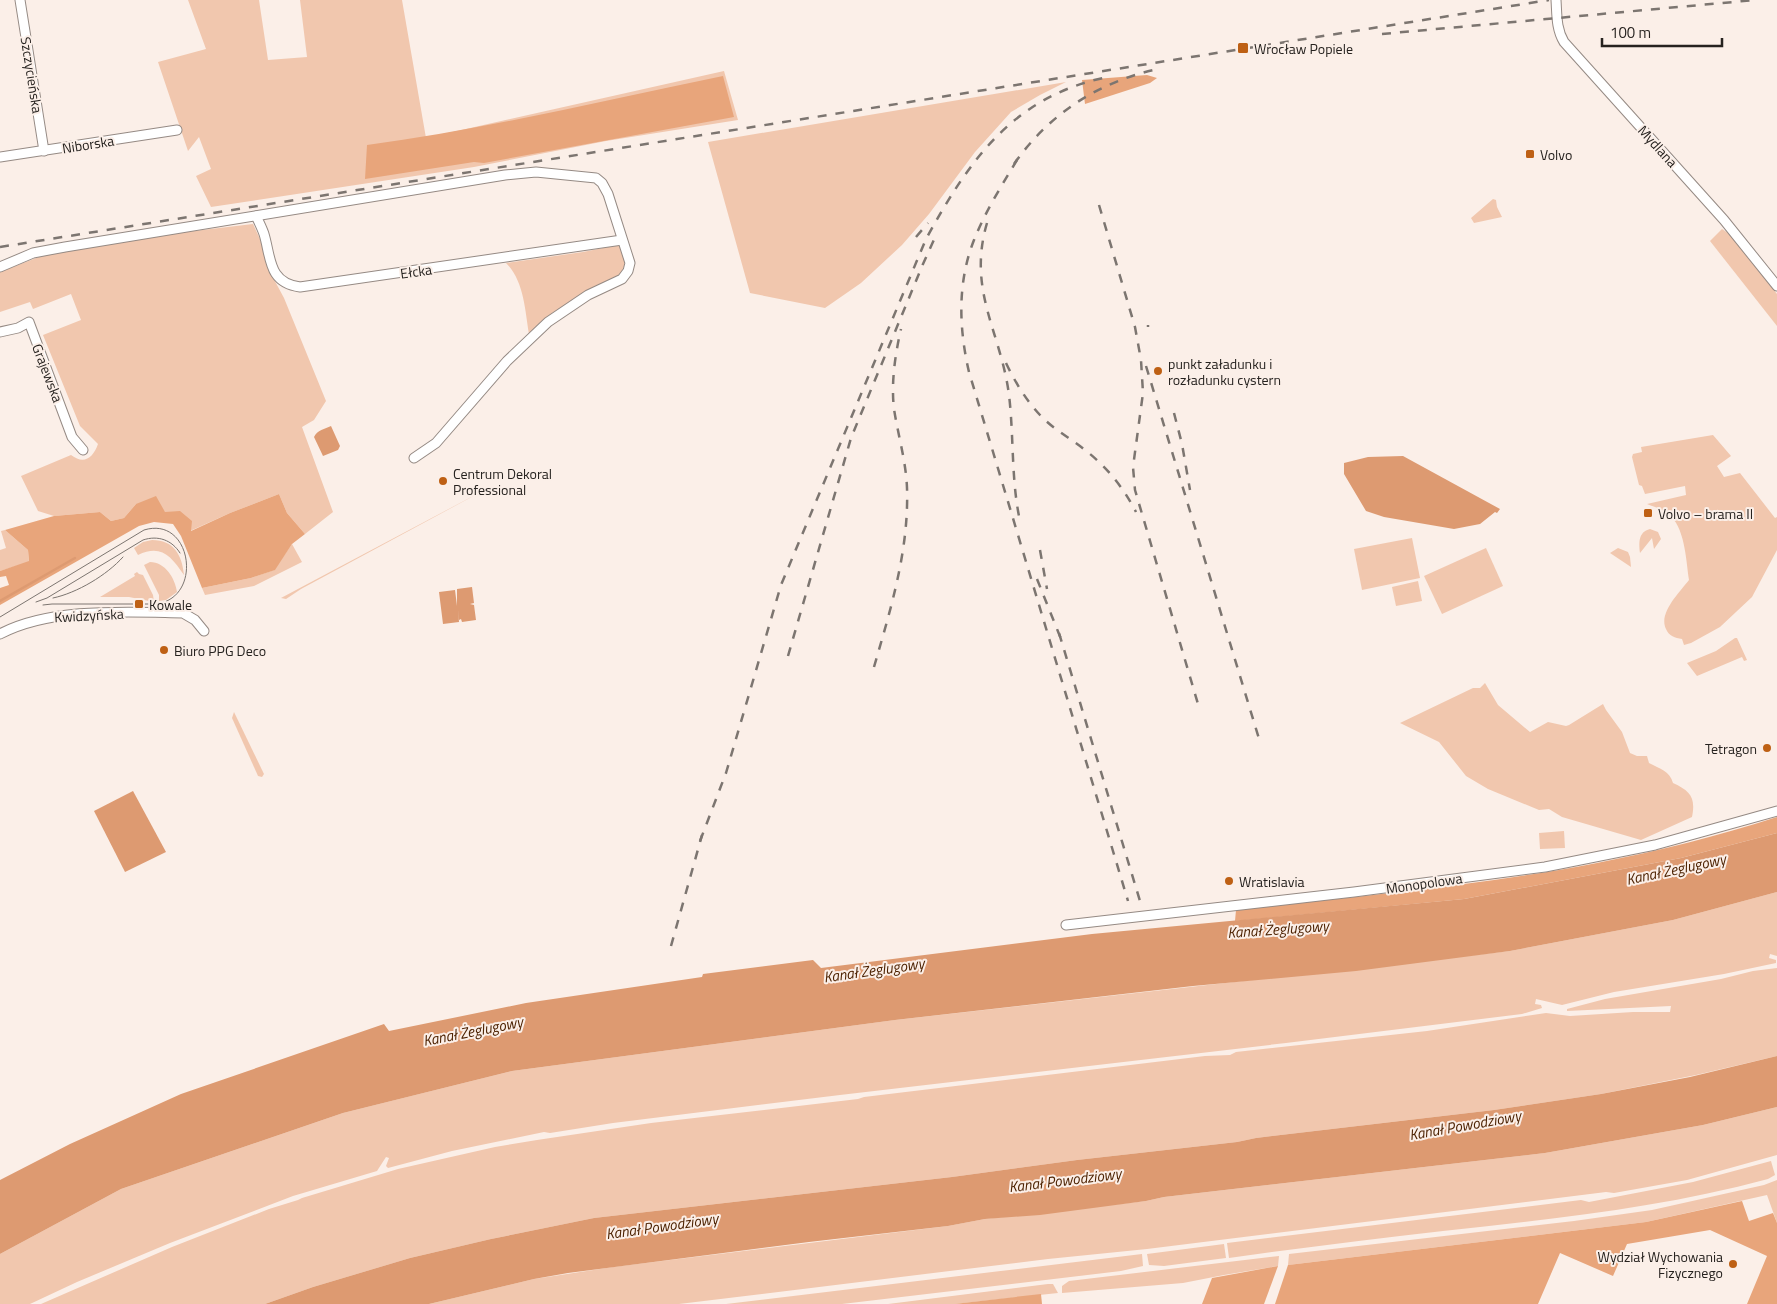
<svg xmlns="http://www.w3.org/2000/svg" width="1777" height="1304" viewBox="0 0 1777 1304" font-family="'Titillium Web',sans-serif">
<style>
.green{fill:#f1c7ae}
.forest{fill:#e8a57b}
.water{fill:#dd9a71}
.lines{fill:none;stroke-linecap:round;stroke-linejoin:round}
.stream{stroke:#dd9a71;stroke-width:2.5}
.minor-casing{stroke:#958a84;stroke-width:11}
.minor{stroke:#fff;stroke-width:9}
.tram{stroke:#7c7570;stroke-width:1}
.rail{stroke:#7c7570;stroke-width:2.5;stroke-dasharray:9 9;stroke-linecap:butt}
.poi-dot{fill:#be6014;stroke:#fbefe8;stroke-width:2}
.labels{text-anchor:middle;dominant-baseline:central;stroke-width:4;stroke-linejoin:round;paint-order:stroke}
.poi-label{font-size:14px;fill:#26221f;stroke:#fbefe8;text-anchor:start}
.street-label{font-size:14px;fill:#26221f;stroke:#fbefe8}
.water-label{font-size:15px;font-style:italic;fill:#4d2202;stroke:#fbefe8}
</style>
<rect width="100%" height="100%" fill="#fbefe8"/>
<g class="green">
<polygon points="188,0 259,0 268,60 307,57 300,0 402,0 426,138 724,71 738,120 606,141 474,167 211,207 196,176 211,169 199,137 188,151 158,62 206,49"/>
<polygon points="1066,82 1040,95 1011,112 975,152 929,214 902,245 861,283 825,308 750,293 708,142"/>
<polygon points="1493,199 1496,200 1497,207 1502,217 1474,223 1471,218"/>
<path d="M253,224L260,239L270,272L284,298L326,401L314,420L302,427L333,512L305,534L287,513L279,494L230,513L190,531L165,512L136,504L124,518L111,521L100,512L54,516L38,511L21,476L71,455C84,465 93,458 98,444L80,426L43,335L81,320L71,294L33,309L30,302L0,312V272L44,255L177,233Z"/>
<polygon points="1722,229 1731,235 1777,294 1777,326 1710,241"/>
<path d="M618,245C628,253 627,267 618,276L582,295L552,313L529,334C525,310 524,281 506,263L583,252Z"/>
<path d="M1713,435L1731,456L1717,466L1724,477L1740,473L1775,518L1777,517V550L1752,597L1720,627L1691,643L1684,645L1682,639C1675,638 1669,636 1666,629C1658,613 1680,592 1689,580C1686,560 1685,526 1668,514C1662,509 1654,507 1647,504L1686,495L1685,486L1645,494L1642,486L1639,485L1632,457L1633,454L1642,452L1641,447Z"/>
<polygon points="492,486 301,589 286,599 281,598"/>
<path d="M1650,529L1658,532L1661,539L1654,549L1652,538L1640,553C1639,543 1638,532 1650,529Z"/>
<polygon points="5,530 28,550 29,562 0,571 0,550 6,548 1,531"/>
<polygon points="1412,538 1420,578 1362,590 1354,549"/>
<path d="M152,540C174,540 182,555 184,575C171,556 161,544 138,555L134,548L143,542Z"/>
<polygon points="292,544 302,562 254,586 205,595 202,588 251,578 274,570"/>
<polygon points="1486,548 1503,586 1442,614 1424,576"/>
<polygon points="1618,548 1628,552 1630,557 1631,567 1610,553"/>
<path d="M150,562C165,562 175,578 177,592L166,600L159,601V595L144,565Z"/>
<polygon points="137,572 139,574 143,575 153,595 154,602 129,597 100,597 135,576 134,574"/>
<polygon points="1418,581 1422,601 1396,606 1392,587"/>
<polygon points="1735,638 1737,638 1747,660 1744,661 1742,657 1697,676 1687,663 1716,651"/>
<path d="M1485,683L1498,705L1530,732L1548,722L1566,726L1569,725L1603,704L1606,710L1622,732L1630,753L1637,756H1647L1649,763C1660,769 1670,771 1673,783C1690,791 1696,797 1692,817L1641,840L1562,817L1549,809L1539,810L1488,789L1466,776L1439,742L1400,723L1473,688H1480Z"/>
<polygon points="234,712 264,774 262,777 258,776 232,718"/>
<polygon points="1564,831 1565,848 1540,849 1539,833"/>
<polygon points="1777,892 1777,956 1770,954 1769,958 1776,960 1776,963 1724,974 1614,992 1562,1005 1536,999 1535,1004 1541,1005 1542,1008 1522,1014 1286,1043 840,1095 613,1123 550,1133 544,1132 452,1151 388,1168 386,1166 389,1158 386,1157 377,1171 293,1196 170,1243 77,1282 30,1304 0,1304 0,1254 121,1189 343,1113 512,1071 895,1020 1510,951 1673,920"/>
<polygon points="1777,968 1777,1056 1696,1075 1601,1094 1494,1110 1256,1138 1237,1142 1077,1160 952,1177 594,1218 491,1239 410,1258 313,1287 265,1304 41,1304 172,1247 269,1209 298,1200 302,1198 398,1169 495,1147 537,1140 651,1123 858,1099 864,1097 1205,1056 1230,1055 1236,1052 1427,1031 1546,1013 1570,1016 1633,1012 1670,1012 1671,1006 1567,1011 1567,1009 1605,999 1721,979 1753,971"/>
<polygon points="1777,1107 1777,1155 1687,1180 1614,1193 1606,1192 1147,1249 1048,1259 679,1304 429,1304 534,1279 613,1267 948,1226 985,1219 1146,1201 1164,1197 1545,1153 1703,1125"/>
<path d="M1771,1161L1775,1175L1768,1179C1661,1208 1552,1219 1443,1231C1372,1239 1300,1248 1229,1258L1227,1243L1581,1200L1589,1202L1693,1182Z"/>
<polygon points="1777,1180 1777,1223 1767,1195 1646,1222 1288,1265 1289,1254 1574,1221 1652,1210 1764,1185"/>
<polygon points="1224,1244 1226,1258 1164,1266 1149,1265 1147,1254"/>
<polygon points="1142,1254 1143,1266 1121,1271 842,1304 726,1304"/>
<polygon points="1279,1256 1278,1266 1224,1275 1183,1283 1062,1293 1062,1286 1069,1281"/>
<polygon points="1048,1284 1053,1284 1058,1293 954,1304 888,1304"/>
</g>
<g class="forest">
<polygon points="1147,75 1157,78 1150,83 1085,104 1082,80"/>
<path d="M723,76L734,117L484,163L474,162L365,179L367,145C487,129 605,100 723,76Z"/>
<polygon points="279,494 287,513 305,534 292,544 275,570 251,578 202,588 181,536 173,524 154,522 139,526 0,605 0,588 9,585 6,576 0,577 0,571 29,561 28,550 5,530 54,516 100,512 111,521 124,518 136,504 156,496 165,512 180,511 192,521 191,531 230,513"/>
<path d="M1777,817V833L1681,858L1464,899L1235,921L1236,910C1356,896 1478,886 1597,863C1658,851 1718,836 1777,817Z"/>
<polygon points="1742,1201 1749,1221 1773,1213 1777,1223 1777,1304 1747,1304 1767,1256 1710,1230 1627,1244 1613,1276 1560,1253 1538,1304 1275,1304 1288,1265 1646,1222"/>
<polygon points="1278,1266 1264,1304 1202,1304 1212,1278"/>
<polygon points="1041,1294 1042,1304 954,1304"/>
</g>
<g class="water">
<path d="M331,426L340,446L338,450L323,456L314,437C317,430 325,429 331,426Z"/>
<polygon points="1403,456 1500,509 1497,513 1495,512 1480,524 1454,529 1384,517 1366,511 1344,474 1344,463 1368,457"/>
<polygon points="472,587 474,603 470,604 474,605 476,620 462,622 461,619 459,620 458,609 459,622 443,624 439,592 455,590 457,606 457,589"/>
<polygon points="133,791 166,852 125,872 94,811"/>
<polygon points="1777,833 1777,892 1673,920 1510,951 1356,971 1193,986 895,1020 512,1071 343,1113 121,1189 0,1254 0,1180 70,1144 181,1094 384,1024 389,1031 526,1003 702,977 703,974 813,960 821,968 1092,934 1464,899 1681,858"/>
<polygon points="1777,1056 1777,1107 1703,1125 1545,1153 1164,1197 1146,1201 1040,1215 985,1219 948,1226 809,1242 568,1273 534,1279 429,1304 265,1304 313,1287 410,1258 491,1239 594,1218 952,1177 1077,1160 1237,1142 1256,1138 1494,1110 1601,1094 1690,1077"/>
</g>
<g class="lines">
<polyline class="stream" points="0,601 75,558"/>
<defs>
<g id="minor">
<polyline points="20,0 44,151"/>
<path d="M1556,0C1557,14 1556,29 1564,42L1724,220L1777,286"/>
<polyline points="0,157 177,130"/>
<path d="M256,216C259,222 262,228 264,234C271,257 268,283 300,287L622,240"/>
<polyline points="0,267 33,253 65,247 505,175 536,172 596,178 602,183 608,194 630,263 628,271 622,279 588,295 548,322 507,361 436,443 414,458"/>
<polyline points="0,332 18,328 29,322 72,437 83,450"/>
<path d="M0,634C51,607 126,612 183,613L195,620L204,631"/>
<polyline points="1066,925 1354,892 1545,867 1655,845 1777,811"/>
</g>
</defs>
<use href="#minor" class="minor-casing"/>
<use href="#minor" class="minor"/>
<g class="tram">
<path d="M53,598C77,593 107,575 123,557"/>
<path d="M36,602L47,598L143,540C158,535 172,540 180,553"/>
<path d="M0,617L144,530C193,515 204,601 154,604H52L43,605"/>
</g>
<g class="rail">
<polyline points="1382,34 1755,0"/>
<path d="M1017,160C1002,185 985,212 974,240C957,283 959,329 969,372L1128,901"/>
<path d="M1014,164C1049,114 1098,82 1158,69"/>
<polyline points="1099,205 1135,327 1141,360 1143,393 1133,467 1135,490 1198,704"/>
<path d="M987,223C967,291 1001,332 1009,395C1014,437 1011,480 1020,521"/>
<polyline points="916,237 928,223"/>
<polyline points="0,247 1549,0"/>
<polyline points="1148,325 1148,327"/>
<path d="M1006,363C1015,382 1026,400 1040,415C1053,429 1070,438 1085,450C1107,467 1123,487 1136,512"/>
<polyline points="1146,366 1260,742"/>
<polyline points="1174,413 1182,444 1190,490"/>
<polyline points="1040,550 1047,589"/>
<polyline points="1037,579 1061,639"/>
<polyline points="1059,633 1140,901"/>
<polyline points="788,656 851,438 923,264 937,233"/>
<path d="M874,667C891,608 909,550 907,488C906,461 898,435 894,409C891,383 895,355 901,329"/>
<path d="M700,841L726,773L781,585L926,239C968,162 1012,98 1103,78"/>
<polyline points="671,946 702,835"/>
</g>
</g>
<g class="poi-dot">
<rect x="1237" y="42" width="12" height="12" rx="2.5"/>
<rect x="1525" y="149" width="10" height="10" rx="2.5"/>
<circle cx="1158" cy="371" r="5"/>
<circle cx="443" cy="481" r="5"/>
<rect x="1643" y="508" width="10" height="10" rx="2.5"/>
<rect x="134" y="599" width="10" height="10" rx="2.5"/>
<circle cx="164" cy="650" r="5"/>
<circle cx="1767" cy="748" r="5"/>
<circle cx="1229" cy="881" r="5"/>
<circle cx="1733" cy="1264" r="5"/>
</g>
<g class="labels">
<g class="poi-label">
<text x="1254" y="48">Wrocław Popiele</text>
<text x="1540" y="154">Volvo</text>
<text x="1168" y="363">punkt załadunku i<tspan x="1168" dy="16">rozładunku cystern</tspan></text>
<text x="453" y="473">Centrum Dekoral<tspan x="453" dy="16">Professional</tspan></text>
<text x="1658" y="513">Volvo – brama II</text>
<text x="149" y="604">Kowale</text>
<text x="174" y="650">Biuro PPG Deco</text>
<text x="1757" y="748" text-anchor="end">Tetragon</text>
<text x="1239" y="881">Wratislavia</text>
<text x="1723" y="1256" text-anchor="end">Wydział Wychowania<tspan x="1723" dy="16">Fizycznego</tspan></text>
</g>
<g class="street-label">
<text transform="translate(32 75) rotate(81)">Szczycieńska</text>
<text transform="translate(88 144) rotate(-9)">Niborska</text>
<text transform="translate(1658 146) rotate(48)">Mydlana</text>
<text transform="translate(416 271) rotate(-8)">Ełcka</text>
<text transform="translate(48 373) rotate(69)">Grajewska</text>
<text transform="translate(89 615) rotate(-3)">Kwidzyńska</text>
<text transform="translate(1424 883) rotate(-8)">Monopolowa</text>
</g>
<g class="water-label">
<text transform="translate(1676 869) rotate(-12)">Kanał Żeglugowy</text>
<text transform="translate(1278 929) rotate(-4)">Kanał Żeglugowy</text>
<text transform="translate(874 970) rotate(-8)">Kanał Żeglugowy</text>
<text transform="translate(473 1031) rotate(-11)">Kanał Żeglugowy</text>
<text transform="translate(1465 1125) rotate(-10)">Kanał Powodziowy</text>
<text transform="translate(1065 1180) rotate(-7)">Kanał Powodziowy</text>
<text transform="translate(662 1226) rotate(-8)">Kanał Powodziowy</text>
</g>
</g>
<path d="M1602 38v8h120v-8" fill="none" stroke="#26221f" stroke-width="2.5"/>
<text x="1610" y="38" font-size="15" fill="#26221f" stroke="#fbefe8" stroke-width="4" paint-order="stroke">100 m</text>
</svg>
